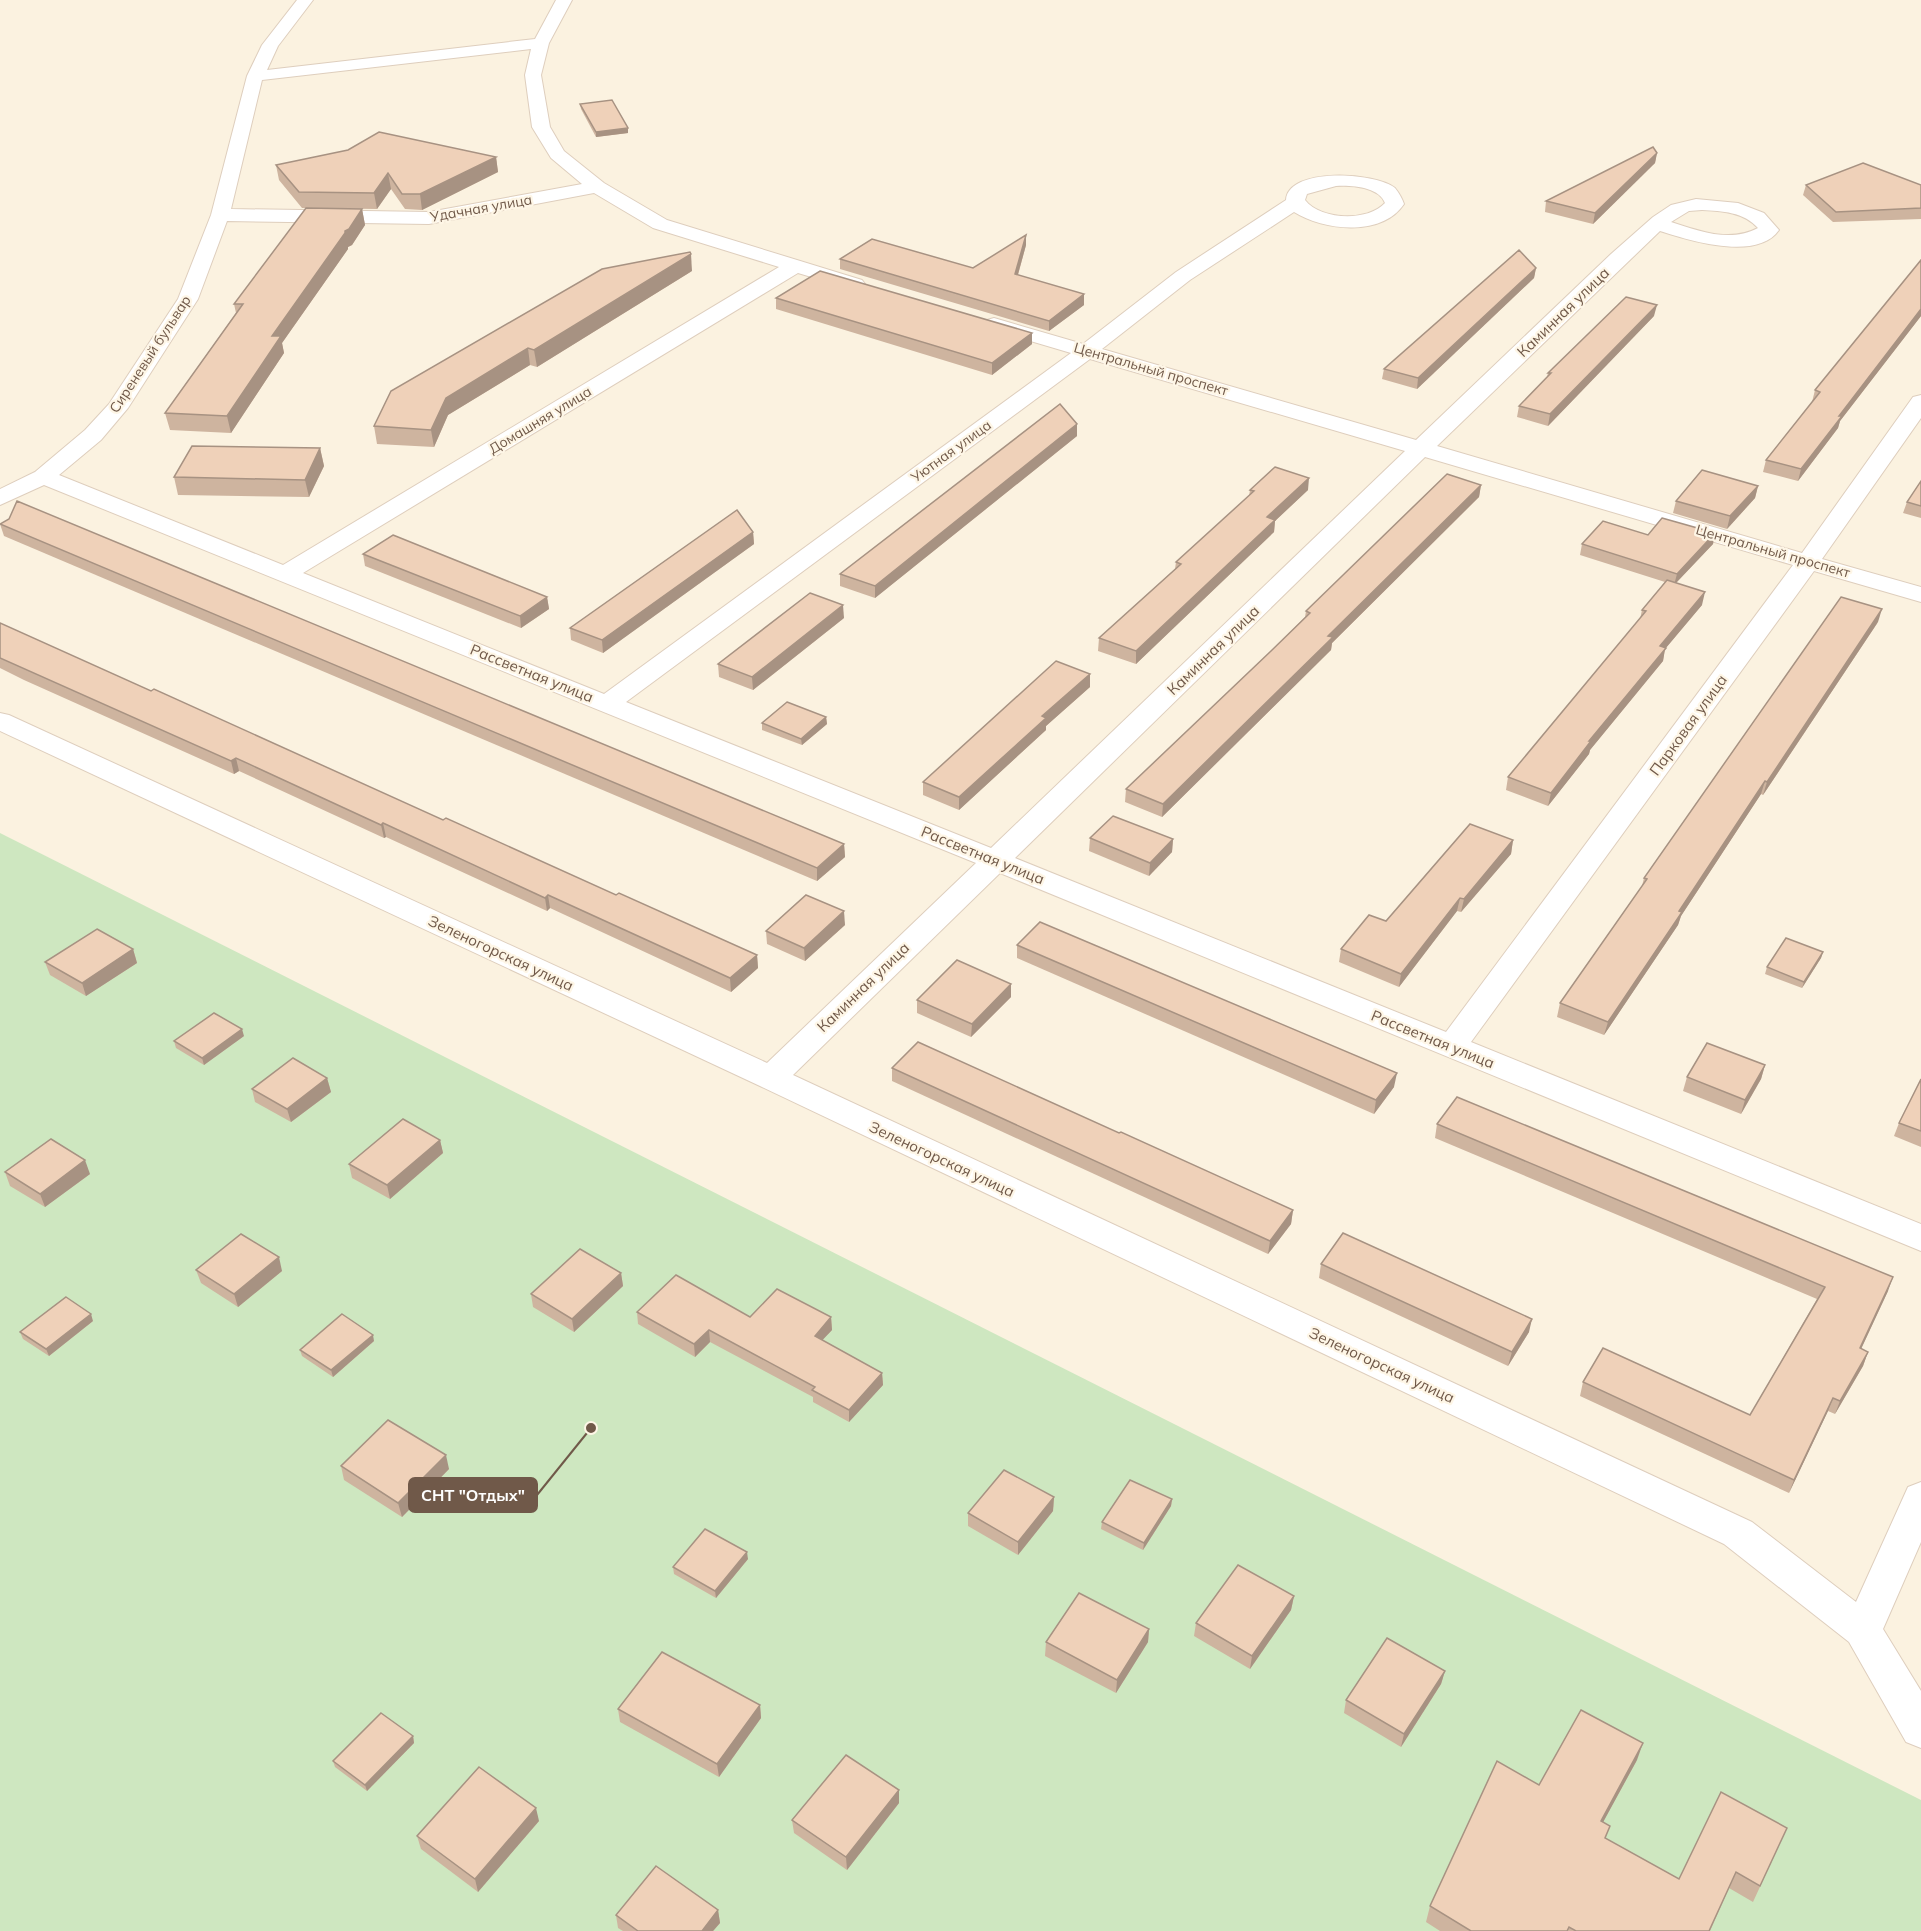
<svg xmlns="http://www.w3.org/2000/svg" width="1921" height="1931" viewBox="0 0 1921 1931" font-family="Mulish,sans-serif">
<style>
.green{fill:#cee7c0}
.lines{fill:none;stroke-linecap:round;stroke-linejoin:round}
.street-casing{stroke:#decebd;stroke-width:2}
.street{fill:#fff;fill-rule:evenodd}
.wall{fill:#ceb49f}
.shaded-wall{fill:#a79282}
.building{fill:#efd1b9;stroke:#a79282;stroke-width:1.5}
.labels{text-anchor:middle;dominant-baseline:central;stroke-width:4.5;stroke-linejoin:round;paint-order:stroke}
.far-street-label{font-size:14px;fill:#705949;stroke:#fef6e6}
.street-label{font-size:15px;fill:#705949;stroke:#fef6e6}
.leader{fill:none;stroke:#705949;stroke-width:2}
.callout-dot{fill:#705949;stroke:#fef6e6;stroke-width:2}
.callout{fill:#705949;stroke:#705949;stroke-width:2}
.callout-label{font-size:16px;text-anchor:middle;font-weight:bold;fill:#fff}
</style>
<rect width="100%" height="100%" fill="#fbf2e0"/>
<polygon class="green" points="0,833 1921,1800 1921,1931 0,1931"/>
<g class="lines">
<defs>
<path id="street" d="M297,0H313L278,46L267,70L535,39L556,0H572L549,43L541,75L550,127L564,151L604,183L667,220L862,280L865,284L862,288L855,290L798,273L303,573L604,694L1071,353L987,328L984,324L987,320L994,318L1083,344L1176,272L1286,200C1288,167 1375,172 1395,188C1399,193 1402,198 1404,204C1382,237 1324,231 1294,212L1190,280L1102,349L1416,440L1611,254L1653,217L1671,205L1696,199L1738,203L1764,213L1779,230C1757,262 1688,240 1660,231L1437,446L1802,553L1913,397L1921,395V418L1822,559L1921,587V602L1814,571L1471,1042L1921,1224V1251L1000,873L793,1075L1752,1522L1856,1602L1908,1487L1921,1482V1542L1883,1629L1921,1691V1748L1906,1742L1849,1642L1724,1544L760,1086L0,731V713L9,715L767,1063L976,863L44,485L0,505V489L35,472L85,430L109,404L178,299L211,215L247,76L262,45ZM531,49L525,75L532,127L551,158L582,184L429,212L231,209L262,80ZM1336,186C1352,185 1379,187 1385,203C1368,222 1320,220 1305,200L1307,194ZM594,193L653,228L779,267L283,565L59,475L101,440L128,408L198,299L227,221L429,224ZM1702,210C1722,211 1744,212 1758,228C1730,243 1699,231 1671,222L1689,211ZM1090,359L1405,451L991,848L626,702ZM1425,457L1793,565L1446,1032L1015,858Z"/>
</defs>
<use href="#street" class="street-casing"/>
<use href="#street" class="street"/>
</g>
<g class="wall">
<polygon points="580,104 628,128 628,133 596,137 581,109"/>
<polygon points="1657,153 1655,163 1593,224 1545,212 1546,201"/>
<polygon points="496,157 498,172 422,210 405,209 391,189 377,209 302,208 279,180 276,165"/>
<polygon points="1806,185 1921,185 1921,219 1833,222 1803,195"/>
<polygon points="362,209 365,225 352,245 348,247 348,249 282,343 284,353 231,433 170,430 165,413 236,313 234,304"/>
<polygon points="1026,245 1018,275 1084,305 1049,331 840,269 840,259 973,268"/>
<polygon points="1921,260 1921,316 1840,421 1838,428 1798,481 1763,472 1766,460 1812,402 1815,390"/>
<polygon points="1536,268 1534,278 1417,389 1382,379 1384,369"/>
<polygon points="692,271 537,367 530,365 448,415 434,447 377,444 374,426 391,391"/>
<polygon points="776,298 1032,344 992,375 776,309"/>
<polygon points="1654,316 1548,426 1517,417 1519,406 1547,377 1548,373"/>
<polygon points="1077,424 1077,436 875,598 840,586 840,574"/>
<polygon points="320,448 324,466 309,497 178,495 174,477"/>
<polygon points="1921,481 1921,518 1903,513 1907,502"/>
<polygon points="1481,485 1479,497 1332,643 1331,650 1162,817 1125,802 1126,789 1271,651 1305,617 1306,611"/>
<polygon points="1758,486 1755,498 1727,529 1673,513 1676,501"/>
<polygon points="1250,490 1308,490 1275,521 1274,532 1136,664 1098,651 1099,638 1175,569 1176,562 1249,496"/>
<polygon points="0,524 844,844 845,857 817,881 4,536"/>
<polygon points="753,532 754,544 603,653 571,640 570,628"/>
<polygon points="1715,533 1713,544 1676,583 1702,605 1665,649 1663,661 1590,750 1589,754 1548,806 1506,790 1508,777 1640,619 1642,610 1665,582 1580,555 1582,544 1648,535"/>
<polygon points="363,554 547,597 549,609 521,628 365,566"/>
<polygon points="844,618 753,690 719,677 718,664"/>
<polygon points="1878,622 1763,795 1761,794 1681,916 1678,925 1604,1035 1557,1017 1560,1003 1642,886 1644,878"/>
<polygon points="0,623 151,691 443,820 616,895 757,955 758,968 731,992 550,908 547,911 386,837 384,838 239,771 234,774 24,680 0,668"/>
<polygon points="1090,674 1090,687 1046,726 1046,730 959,810 923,795 923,782"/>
<polygon points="826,717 827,724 802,745 762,730 762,723"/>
<polygon points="1090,838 1173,839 1172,852 1149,876 1089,851"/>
<polygon points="1513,840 1511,854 1461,912 1457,911 1399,987 1339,962 1341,949"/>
<polygon points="845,925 805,961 767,944 766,931"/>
<polygon points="1017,945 1394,1087 1374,1114 1017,958"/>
<polygon points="133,949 137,963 86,996 50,975 45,962"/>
<polygon points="1823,952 1821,958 1802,988 1765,974 1767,967"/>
<polygon points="1011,984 1011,997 971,1037 917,1013 917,1000"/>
<polygon points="244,1036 204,1065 176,1048 174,1041"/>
<polygon points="1765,1065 1761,1079 1741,1114 1683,1091 1687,1077"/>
<polygon points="892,1068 1119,1133 1293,1210 1291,1224 1268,1254 892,1081"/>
<polygon points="327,1078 331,1092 291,1122 255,1102 252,1089"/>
<polygon points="1921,1079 1921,1147 1894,1136 1899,1123"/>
<polygon points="1437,1124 1888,1291 1861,1349 1868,1352 1863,1366 1835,1414 1828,1411 1789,1493 1580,1396 1583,1382 1750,1415 1817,1299 1435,1138"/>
<polygon points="440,1140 443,1153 390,1199 352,1178 349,1164"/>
<polygon points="5,1172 90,1174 45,1207 10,1186"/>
<polygon points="1321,1264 1529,1332 1508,1366 1319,1278"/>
<polygon points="196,1270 282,1271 238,1307 201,1283"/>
<polygon points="621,1273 623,1286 574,1332 533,1307 531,1294"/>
<polygon points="637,1312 750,1317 831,1317 832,1330 822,1340 882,1373 883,1385 849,1422 813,1402 813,1397 710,1342 695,1357 638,1324"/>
<polygon points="93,1321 49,1356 23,1339 20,1332"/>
<polygon points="374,1341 333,1377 302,1356 300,1350"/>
<polygon points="341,1466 449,1469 402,1517 344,1480"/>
<polygon points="1054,1497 1053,1511 1018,1555 968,1526 968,1513"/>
<polygon points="1172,1499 1171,1506 1143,1550 1101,1529 1102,1522"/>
<polygon points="748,1559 716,1598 674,1574 673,1567"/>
<polygon points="1294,1596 1291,1610 1250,1669 1194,1636 1196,1623"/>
<polygon points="1149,1629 1148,1642 1116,1693 1045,1656 1046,1642"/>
<polygon points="1445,1671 1441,1684 1401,1747 1344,1713 1346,1700"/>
<polygon points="760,1705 761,1718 719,1777 620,1722 618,1709"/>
<polygon points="413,1736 414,1743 367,1791 335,1767 333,1761"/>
<polygon points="1637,1760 1603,1822 1610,1826 1605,1839 1679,1879 1787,1828 1753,1902 1729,1888 1710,1931 1440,1931 1426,1922 1430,1906"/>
<polygon points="899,1790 899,1803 847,1870 794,1833 792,1820"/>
<polygon points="539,1821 478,1892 421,1849 417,1836"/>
<polygon points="718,1910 720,1923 713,1931 623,1931 618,1928 616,1915"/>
</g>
<g class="shaded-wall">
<polygon points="628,128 628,133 596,137 596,132"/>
<polygon points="1657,153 1655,163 1593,224 1595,213"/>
<polygon points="496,157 498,172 422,210 420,194"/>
<polygon points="388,173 391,189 377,209 374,193"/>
<polygon points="362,209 365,225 352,245 348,247 348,249 282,343 284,353 231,433 227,416 272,336 345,231"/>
<polygon points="1026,235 1026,245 1015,285 1015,274"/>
<polygon points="691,254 692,271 537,367 534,350"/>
<polygon points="1536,268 1534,278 1417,389 1418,378"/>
<polygon points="1084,294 1084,305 1049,331 1049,321"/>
<polygon points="1657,305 1654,316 1548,426 1550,414"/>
<polygon points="1921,309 1921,316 1840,421 1838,428 1798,481 1801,469 1839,416"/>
<polygon points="1032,333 1032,344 992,375 992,363"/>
<polygon points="528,348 530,365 448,415 434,447 431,430 446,398"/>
<polygon points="1077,424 1077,436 875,598 875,586"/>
<polygon points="320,448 324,466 309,497 305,480"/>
<polygon points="1309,478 1308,490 1275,521 1274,532 1136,664 1136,651 1267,517"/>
<polygon points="1481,485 1479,497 1332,643 1331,650 1162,817 1163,804 1328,636"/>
<polygon points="1758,486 1755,498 1727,529 1730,516"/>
<polygon points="753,532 754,544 603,653 602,640"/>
<polygon points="1715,533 1713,544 1674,585 1677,574"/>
<polygon points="1705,592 1702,605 1665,649 1663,661 1590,750 1589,754 1548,806 1551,793 1660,646"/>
<polygon points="547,597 549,609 521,628 520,616"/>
<polygon points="843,605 844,618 753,690 752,677"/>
<polygon points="1882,609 1878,622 1763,795 1767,782"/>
<polygon points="1090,674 1090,687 1046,726 1046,730 959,810 959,797 1042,716"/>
<polygon points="826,717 827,724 802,745 801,739"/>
<polygon points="236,758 239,771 234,774 231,761"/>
<polygon points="1765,781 1761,794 1681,916 1678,925 1604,1035 1608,1022 1679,911"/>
<polygon points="383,823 386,837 384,838 381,825"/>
<polygon points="1173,839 1172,852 1149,876 1150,863"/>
<polygon points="1513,840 1511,854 1461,912 1464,899"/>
<polygon points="844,844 845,857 817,881 817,868"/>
<polygon points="548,895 550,908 547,911 545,898"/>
<polygon points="1460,898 1457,911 1399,987 1401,974"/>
<polygon points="844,911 845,925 805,961 804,948"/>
<polygon points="133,949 137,963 86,996 82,983"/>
<polygon points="1823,952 1821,958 1802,988 1804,982"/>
<polygon points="757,955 758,968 731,992 730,978"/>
<polygon points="1011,984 1011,997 971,1037 972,1024"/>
<polygon points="242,1029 244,1036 204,1065 202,1058"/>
<polygon points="1765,1065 1761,1079 1741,1114 1745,1100"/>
<polygon points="1397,1073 1394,1087 1374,1114 1376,1100"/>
<polygon points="327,1078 331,1092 291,1122 287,1109"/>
<polygon points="440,1140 443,1153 390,1199 387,1185"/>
<polygon points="85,1160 90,1174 45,1207 40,1194"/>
<polygon points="1293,1210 1291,1224 1268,1254 1270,1241"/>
<polygon points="279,1257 282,1271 238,1307 234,1294"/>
<polygon points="621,1273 623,1286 574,1332 572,1319"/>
<polygon points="1893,1277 1888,1291 1855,1362 1860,1348"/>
<polygon points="91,1314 93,1321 49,1356 46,1349"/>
<polygon points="831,1317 832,1330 815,1348 815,1336"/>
<polygon points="1532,1319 1529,1332 1508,1366 1512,1352"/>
<polygon points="709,1330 710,1342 695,1357 694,1344"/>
<polygon points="373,1335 374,1341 333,1377 331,1370"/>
<polygon points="1868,1352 1863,1366 1835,1414 1840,1401"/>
<polygon points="882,1373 883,1385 849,1422 849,1410"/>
<polygon points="1833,1398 1828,1411 1789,1493 1794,1480"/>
<polygon points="446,1455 449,1469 402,1517 398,1503"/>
<polygon points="1054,1497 1053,1511 1018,1555 1018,1542"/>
<polygon points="1172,1499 1171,1506 1143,1550 1144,1543"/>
<polygon points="747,1552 748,1559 716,1598 715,1591"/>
<polygon points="1294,1596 1291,1610 1250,1669 1252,1656"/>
<polygon points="1149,1629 1148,1642 1116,1693 1117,1680"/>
<polygon points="1445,1671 1441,1684 1401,1747 1404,1734"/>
<polygon points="760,1705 761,1718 719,1777 717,1764"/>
<polygon points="413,1736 414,1743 367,1791 365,1785"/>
<polygon points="1643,1743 1637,1760 1595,1837 1601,1821"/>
<polygon points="899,1790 899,1803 847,1870 846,1857"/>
<polygon points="536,1808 539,1821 478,1892 475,1879"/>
<polygon points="718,1910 720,1923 713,1931 702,1931"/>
</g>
<g class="building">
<polygon points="612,100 628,128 596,132 580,104"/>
<polygon points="379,132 496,157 420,194 402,194 388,173 374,193 299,192 276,165 348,150"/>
<polygon points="1653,147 1657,153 1595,213 1546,201"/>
<polygon points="1863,163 1921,185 1921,208 1836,212 1806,185"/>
<polygon points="306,208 362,209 349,229 345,231 345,233 272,336 281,336 227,416 165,413 243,304 234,304"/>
<polygon points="1026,235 1015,274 1084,294 1049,321 840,259 872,239 973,268"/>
<polygon points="1519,250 1536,268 1418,378 1384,369"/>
<polygon points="690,252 691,254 534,350 528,348 446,398 431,430 374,426 391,391 602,269"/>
<polygon points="1921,260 1921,309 1839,416 1842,416 1801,469 1766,460 1820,392 1815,390"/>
<polygon points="820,271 1032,333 992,363 776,298"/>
<polygon points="1626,297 1657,305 1550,414 1519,406 1551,373 1548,373"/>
<polygon points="1060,404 1077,424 875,586 840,574"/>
<polygon points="192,446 320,448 305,480 174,477"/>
<polygon points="1275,467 1309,478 1267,517 1275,520 1136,651 1099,638 1181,564 1176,562 1254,491 1250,490"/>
<polygon points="1702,470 1758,486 1730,516 1676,501"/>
<polygon points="1447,474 1481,485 1328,636 1333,637 1163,804 1126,789 1271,651 1310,613 1306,611"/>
<polygon points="1921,481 1921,506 1907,502"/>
<polygon points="17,501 844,844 817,868 0,524 9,519"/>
<polygon points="737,510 753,532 602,640 570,628"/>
<polygon points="1662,518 1715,533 1677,574 1582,544 1603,521 1648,535"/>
<polygon points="393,535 547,597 520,616 363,554"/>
<polygon points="1667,580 1705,592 1660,646 1666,648 1589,741 1591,741 1551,793 1508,777 1646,611 1642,610"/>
<polygon points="810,593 843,605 752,677 718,664"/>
<polygon points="1841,597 1882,609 1767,782 1765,781 1679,911 1682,912 1608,1022 1560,1003 1647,879 1644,878"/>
<polygon points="0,623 151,691 154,689 443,820 446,818 616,895 619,893 757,955 730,978 548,895 545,898 383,823 381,825 236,758 231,761 0,658"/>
<polygon points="1056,661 1090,674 1042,716 1046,718 959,797 923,782"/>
<polygon points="787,702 826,717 801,739 762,723"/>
<polygon points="1113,816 1173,839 1150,863 1090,838"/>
<polygon points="1470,824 1513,840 1464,899 1460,898 1401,974 1341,949 1369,915 1386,921"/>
<polygon points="806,895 844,911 804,948 766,931"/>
<polygon points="1040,922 1397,1073 1376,1100 1017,945"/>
<polygon points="97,929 133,949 82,983 45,962"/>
<polygon points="1786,938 1823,952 1804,982 1767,967"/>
<polygon points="957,960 1011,984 972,1024 917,1000"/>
<polygon points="214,1013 242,1029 202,1058 174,1041"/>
<polygon points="918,1042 1119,1133 1121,1132 1293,1210 1270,1241 892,1068"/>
<polygon points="1707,1043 1765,1065 1745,1100 1687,1077"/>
<polygon points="293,1058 327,1078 287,1109 252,1089"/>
<polygon points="1921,1079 1921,1131 1899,1123"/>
<polygon points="1457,1097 1893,1277 1860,1348 1868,1352 1840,1401 1833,1398 1794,1480 1583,1382 1603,1348 1750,1415 1825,1287 1437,1124"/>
<polygon points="403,1119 440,1140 387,1185 349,1164"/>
<polygon points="51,1139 85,1160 40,1194 5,1172"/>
<polygon points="1343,1233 1532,1319 1512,1352 1321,1264"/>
<polygon points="241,1234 279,1257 234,1294 196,1270"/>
<polygon points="580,1249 621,1273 572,1319 531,1294"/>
<polygon points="676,1275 750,1317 777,1289 831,1317 815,1336 882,1373 849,1410 812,1390 815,1387 709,1330 694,1344 637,1312"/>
<polygon points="66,1297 91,1314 46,1349 20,1332"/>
<polygon points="342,1314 373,1335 331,1370 300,1350"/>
<polygon points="388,1420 446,1455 398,1503 341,1466"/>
<polygon points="1004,1470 1054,1497 1018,1542 968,1513"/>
<polygon points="1130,1480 1172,1499 1144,1543 1102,1522"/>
<polygon points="705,1529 747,1552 715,1591 673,1567"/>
<polygon points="1238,1565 1294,1596 1252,1656 1196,1623"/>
<polygon points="1079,1593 1149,1629 1117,1680 1046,1642"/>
<polygon points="1387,1638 1445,1671 1404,1734 1346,1700"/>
<polygon points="662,1652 760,1705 717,1764 618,1709"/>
<polygon points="1581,1710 1643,1743 1601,1821 1610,1826 1605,1838 1679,1879 1721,1792 1787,1828 1760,1886 1736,1872 1709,1931 1576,1931 1569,1927 1567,1931 1471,1931 1430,1906 1497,1761 1539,1785"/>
<polygon points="381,1713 413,1736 365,1785 333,1761"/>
<polygon points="846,1755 899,1790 846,1857 792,1820"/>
<polygon points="479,1767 536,1808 475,1879 417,1836"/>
<polygon points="656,1866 718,1910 702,1931 638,1931 616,1915"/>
</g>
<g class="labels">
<g class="far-street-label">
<text transform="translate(481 208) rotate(-10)">Удачная улица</text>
<text transform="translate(150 354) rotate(-57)">Сиреневый бульвар</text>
<text transform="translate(1151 369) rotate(16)">Центральный проспект</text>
<text transform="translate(540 420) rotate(-31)">Домашняя улица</text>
<text transform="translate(951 451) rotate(-36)">Уютная улица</text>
<text transform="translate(1773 551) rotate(16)">Центральный проспект</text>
</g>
<g class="street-label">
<text transform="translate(1563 312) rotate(-44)">Каминная улица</text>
<text transform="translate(1213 650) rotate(-44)">Каминная улица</text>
<text transform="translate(532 673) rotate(22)">Рассветная улица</text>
<text transform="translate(1688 725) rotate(-54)">Парковая улица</text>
<text transform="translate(983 855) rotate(22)">Рассветная улица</text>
<text transform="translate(501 953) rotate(25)">Зеленогорская улица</text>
<text transform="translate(863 987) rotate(-44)">Каминная улица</text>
<text transform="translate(1433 1039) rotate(22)">Рассветная улица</text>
<text transform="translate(942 1159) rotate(25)">Зеленогорская улица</text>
<text transform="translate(1382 1365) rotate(25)">Зеленогорская улица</text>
</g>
</g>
<path class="leader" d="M591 1428L537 1495"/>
<circle class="callout-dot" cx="591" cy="1428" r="6"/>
<rect class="callout" x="409" y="1478" width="128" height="34" rx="6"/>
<g class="callout-label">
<text x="473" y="1501">СНТ "Отдых"</text>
</g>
</svg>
